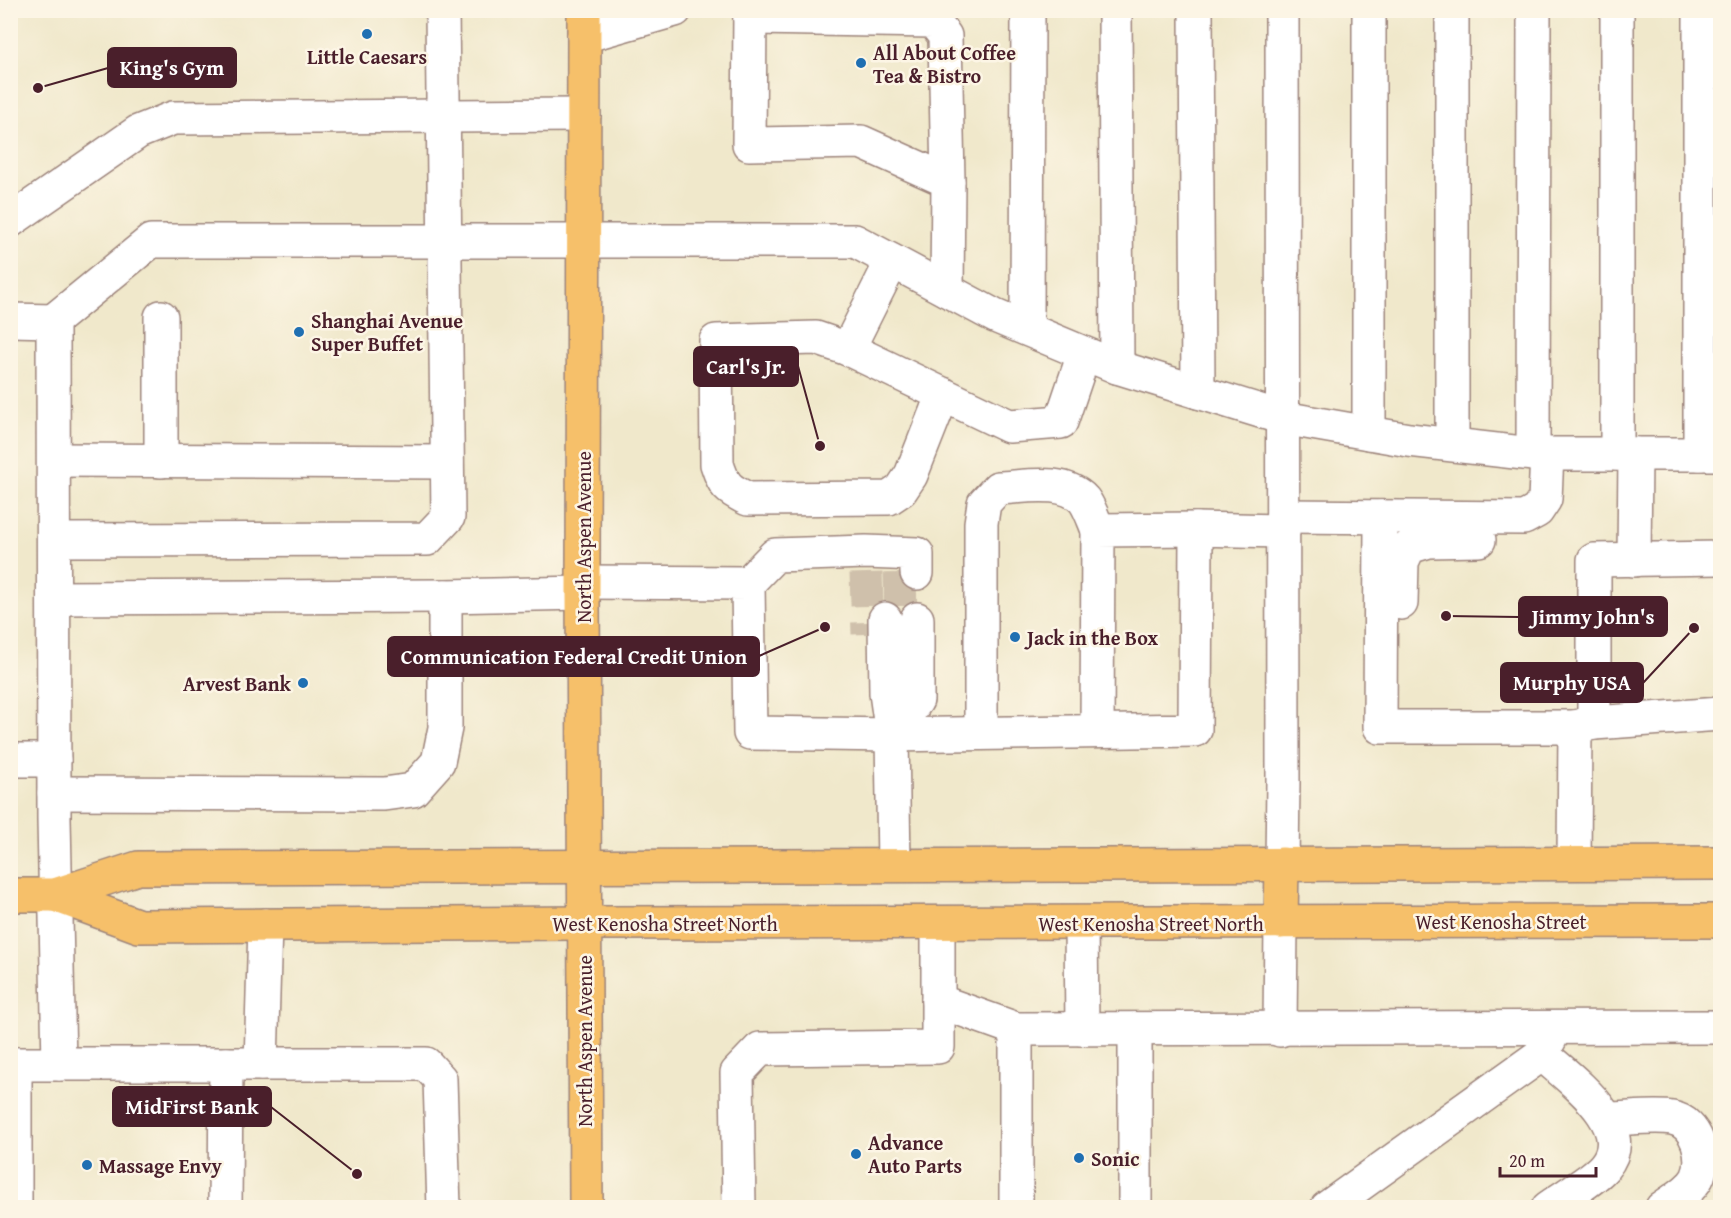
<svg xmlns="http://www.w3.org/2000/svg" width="1731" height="1218" viewBox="0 0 1731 1218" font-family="'Gentium Book Plus',serif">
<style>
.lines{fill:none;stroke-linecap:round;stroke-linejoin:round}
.minor-tunnel{stroke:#cfc0ab;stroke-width:33;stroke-dasharray:33 16;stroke-linecap:butt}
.minor-casing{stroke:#9d847b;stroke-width:36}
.major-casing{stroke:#9d847b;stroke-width:36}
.minor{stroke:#fff;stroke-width:33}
.major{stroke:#f6c06b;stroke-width:33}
.poi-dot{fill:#1f6fb2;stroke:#fcf5e5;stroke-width:2}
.labels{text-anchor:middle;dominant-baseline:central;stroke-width:5;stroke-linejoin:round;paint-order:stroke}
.poi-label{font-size:20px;font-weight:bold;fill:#4a1f2b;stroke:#fcf5e5;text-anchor:start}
.street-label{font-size:20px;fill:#4a1f2b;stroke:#fcf5e5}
.leader{fill:none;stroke:#4a1f2b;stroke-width:2}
.callout-dot{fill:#4a1f2b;stroke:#fcf5e5;stroke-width:2}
.callout{fill:#4a1f2b;stroke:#4a1f2b;stroke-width:2}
.callout-label{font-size:21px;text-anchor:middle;font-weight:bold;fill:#fff}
</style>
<rect width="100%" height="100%" fill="#fcf5e5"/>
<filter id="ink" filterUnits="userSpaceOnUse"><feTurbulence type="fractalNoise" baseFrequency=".0167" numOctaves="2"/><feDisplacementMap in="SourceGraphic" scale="12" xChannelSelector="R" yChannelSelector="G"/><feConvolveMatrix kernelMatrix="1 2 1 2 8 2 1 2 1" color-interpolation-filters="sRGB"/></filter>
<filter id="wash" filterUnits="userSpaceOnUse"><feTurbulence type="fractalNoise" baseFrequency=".008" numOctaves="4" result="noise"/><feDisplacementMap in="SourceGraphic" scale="24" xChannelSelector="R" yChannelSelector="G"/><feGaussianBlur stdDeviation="1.35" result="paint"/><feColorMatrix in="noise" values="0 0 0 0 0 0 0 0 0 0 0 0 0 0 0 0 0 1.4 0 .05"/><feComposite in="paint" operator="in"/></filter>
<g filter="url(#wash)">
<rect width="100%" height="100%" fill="#f0e8cb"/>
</g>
<g filter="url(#ink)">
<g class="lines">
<g class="minor-tunnel">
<polyline points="866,573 868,634"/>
<polyline points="900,573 901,619"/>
</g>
<defs>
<g id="minor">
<polyline points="750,10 749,144 861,142 948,181 947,290"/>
<polyline points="1115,10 1117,367"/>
<polyline points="1196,10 1198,392"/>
<polyline points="1369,10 1369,433"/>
<polyline points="1452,10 1452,444"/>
<polyline points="1617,10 1617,454"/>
<polyline points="750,18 933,21 945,36 948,181"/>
<polyline points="584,36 675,10"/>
<polyline points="10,221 138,132 173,118 584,115"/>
<polyline points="10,320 53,321"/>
<polyline points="1027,329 1028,10"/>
<polyline points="848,349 892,261"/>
<path d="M943,394L911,475L901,490L889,498L748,499C727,489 724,486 717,464L716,341L816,338L848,349L1009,426L1061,422L1084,354"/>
<polyline points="1533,454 1534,10"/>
<polyline points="1700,454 1700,10"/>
<polyline points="54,460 447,462"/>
<polyline points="161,461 161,317"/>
<polyline points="1283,516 1524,518 1537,511 1545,499 1547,454"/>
<polyline points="1381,517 1380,727 1575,727"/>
<polyline points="54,540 427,539 448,517 442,10"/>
<polyline points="1634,560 1635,454"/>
<polyline points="583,582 748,583 750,733 892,735 1195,730 1196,529 1283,531"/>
<polyline points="748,583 775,555 866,552 917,554 917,573"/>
<polyline points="54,598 445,596 583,593"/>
<polyline points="1401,603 1402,562 1409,547 1429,541 1479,540"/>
<polyline points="885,619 886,693 892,735 894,865"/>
<polyline points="1594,723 1594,560 1720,558"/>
<polyline points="1097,730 1098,530 1196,529"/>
<path d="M981,732V523L984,503L998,488C1025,487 1064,478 1084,500C1090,508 1094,521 1098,530"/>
<polyline points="892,735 917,700 917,619"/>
<polyline points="10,760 54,760"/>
<polyline points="54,793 384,794 413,790 438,762 445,728 445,596"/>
<polyline points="1574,863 1575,727 1594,723 1720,714"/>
<polyline points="1282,864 1283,781 1282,10"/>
<polyline points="1081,923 1082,1029"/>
<polyline points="938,1001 1016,1029 1720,1027"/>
<polyline points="1016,1029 1016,1208"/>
<polyline points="1280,1030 1281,922"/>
<polyline points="10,1064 426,1064 440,1079 444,1208"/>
<polyline points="59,1064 54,819 53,321 151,241 855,241 995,316 1117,367 1283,418 1409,440 1533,454 1720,454"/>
<polyline points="261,1064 265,925"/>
<path d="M1608,1119C1626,1119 1655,1115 1672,1118C1697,1122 1707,1158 1697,1178C1690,1191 1674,1199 1662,1208"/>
<polyline points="15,1208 15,1064"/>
<polyline points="225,1208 226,1064"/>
<polyline points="739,1208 737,1073 760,1049 938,1047 938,923"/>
<polyline points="1135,1208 1135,1029"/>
<polyline points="1327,1208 1542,1054"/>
<path d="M1548,1208C1563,1197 1593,1180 1604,1167C1639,1126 1568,1078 1542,1054L1552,1035"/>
</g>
<g id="major">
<polyline points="584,10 583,593 586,1208"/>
<polyline points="10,895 55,895 138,868 1720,863"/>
<polyline points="55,895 139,926 584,923 1720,921"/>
<polyline points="1281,922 1282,864"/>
</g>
</defs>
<use href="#minor" class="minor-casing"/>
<use href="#major" class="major-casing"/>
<use href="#minor" class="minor"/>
<use href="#major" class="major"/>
</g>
</g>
<g class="poi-dot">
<circle cx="367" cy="34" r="6"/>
<circle cx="861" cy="63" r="6"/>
<circle cx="299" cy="332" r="6"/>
<circle cx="1015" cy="637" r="6"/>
<circle cx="303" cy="683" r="6"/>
<circle cx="856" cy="1154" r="6"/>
<circle cx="1079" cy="1158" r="6"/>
<circle cx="87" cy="1165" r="6"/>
</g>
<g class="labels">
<g class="poi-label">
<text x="873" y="52">All About Coffee<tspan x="873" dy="23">Tea &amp; Bistro</tspan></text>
<text x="367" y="56" text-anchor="middle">Little Caesars</text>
<text x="311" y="320">Shanghai Avenue<tspan x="311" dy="23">Super Buffet</tspan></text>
<text x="1027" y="637">Jack in the Box</text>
<text x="291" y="683" text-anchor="end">Arvest Bank</text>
<text x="868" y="1142">Advance<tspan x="868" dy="23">Auto Parts</tspan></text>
<text x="1091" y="1158">Sonic</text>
<text x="99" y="1165">Massage Envy</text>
</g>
<g class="street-label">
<text transform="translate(583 537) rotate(-90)">North Aspen Avenue</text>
<text x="1501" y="921">West Kenosha Street</text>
<text x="665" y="923">West Kenosha Street North</text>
<text x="1151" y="923">West Kenosha Street North</text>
<text transform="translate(584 1041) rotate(-90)">North Aspen Avenue</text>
</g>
</g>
<path class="leader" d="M38 88L108 68M820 446L798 366M1446 616L1519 617M825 627L759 656M1694 628L1643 683M357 1174L271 1107"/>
<g class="callout-dot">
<circle cx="38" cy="88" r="6"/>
<circle cx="820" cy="446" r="6"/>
<circle cx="1446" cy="616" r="6"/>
<circle cx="825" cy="627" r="6"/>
<circle cx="1694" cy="628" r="6"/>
<circle cx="357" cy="1174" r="6"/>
</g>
<g class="callout">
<rect x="108" y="48" width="128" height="39" rx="6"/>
<rect x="694" y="347" width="104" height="39" rx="6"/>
<rect x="1519" y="597" width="148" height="39" rx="6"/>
<rect x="388" y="637" width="371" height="39" rx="6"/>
<rect x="1501" y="663" width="142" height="39" rx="6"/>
<rect x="113" y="1087" width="158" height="39" rx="6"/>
</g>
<g class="callout-label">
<text x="172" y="75">King's Gym</text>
<text x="746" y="374">Carl's Jr.</text>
<text x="1593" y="624">Jimmy John's</text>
<text x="574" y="664">Communication Federal Credit Union</text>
<text x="1572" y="690">Murphy USA</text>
<text x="192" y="1114">MidFirst Bank</text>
</g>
<rect width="1731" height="1218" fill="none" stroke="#fcf5e5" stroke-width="36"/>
<path d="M1500 1167v9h96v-9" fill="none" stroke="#4a1f2b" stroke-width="3"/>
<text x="1509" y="1167" font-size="18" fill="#4a1f2b" stroke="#fcf5e5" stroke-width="4.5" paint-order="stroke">20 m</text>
</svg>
